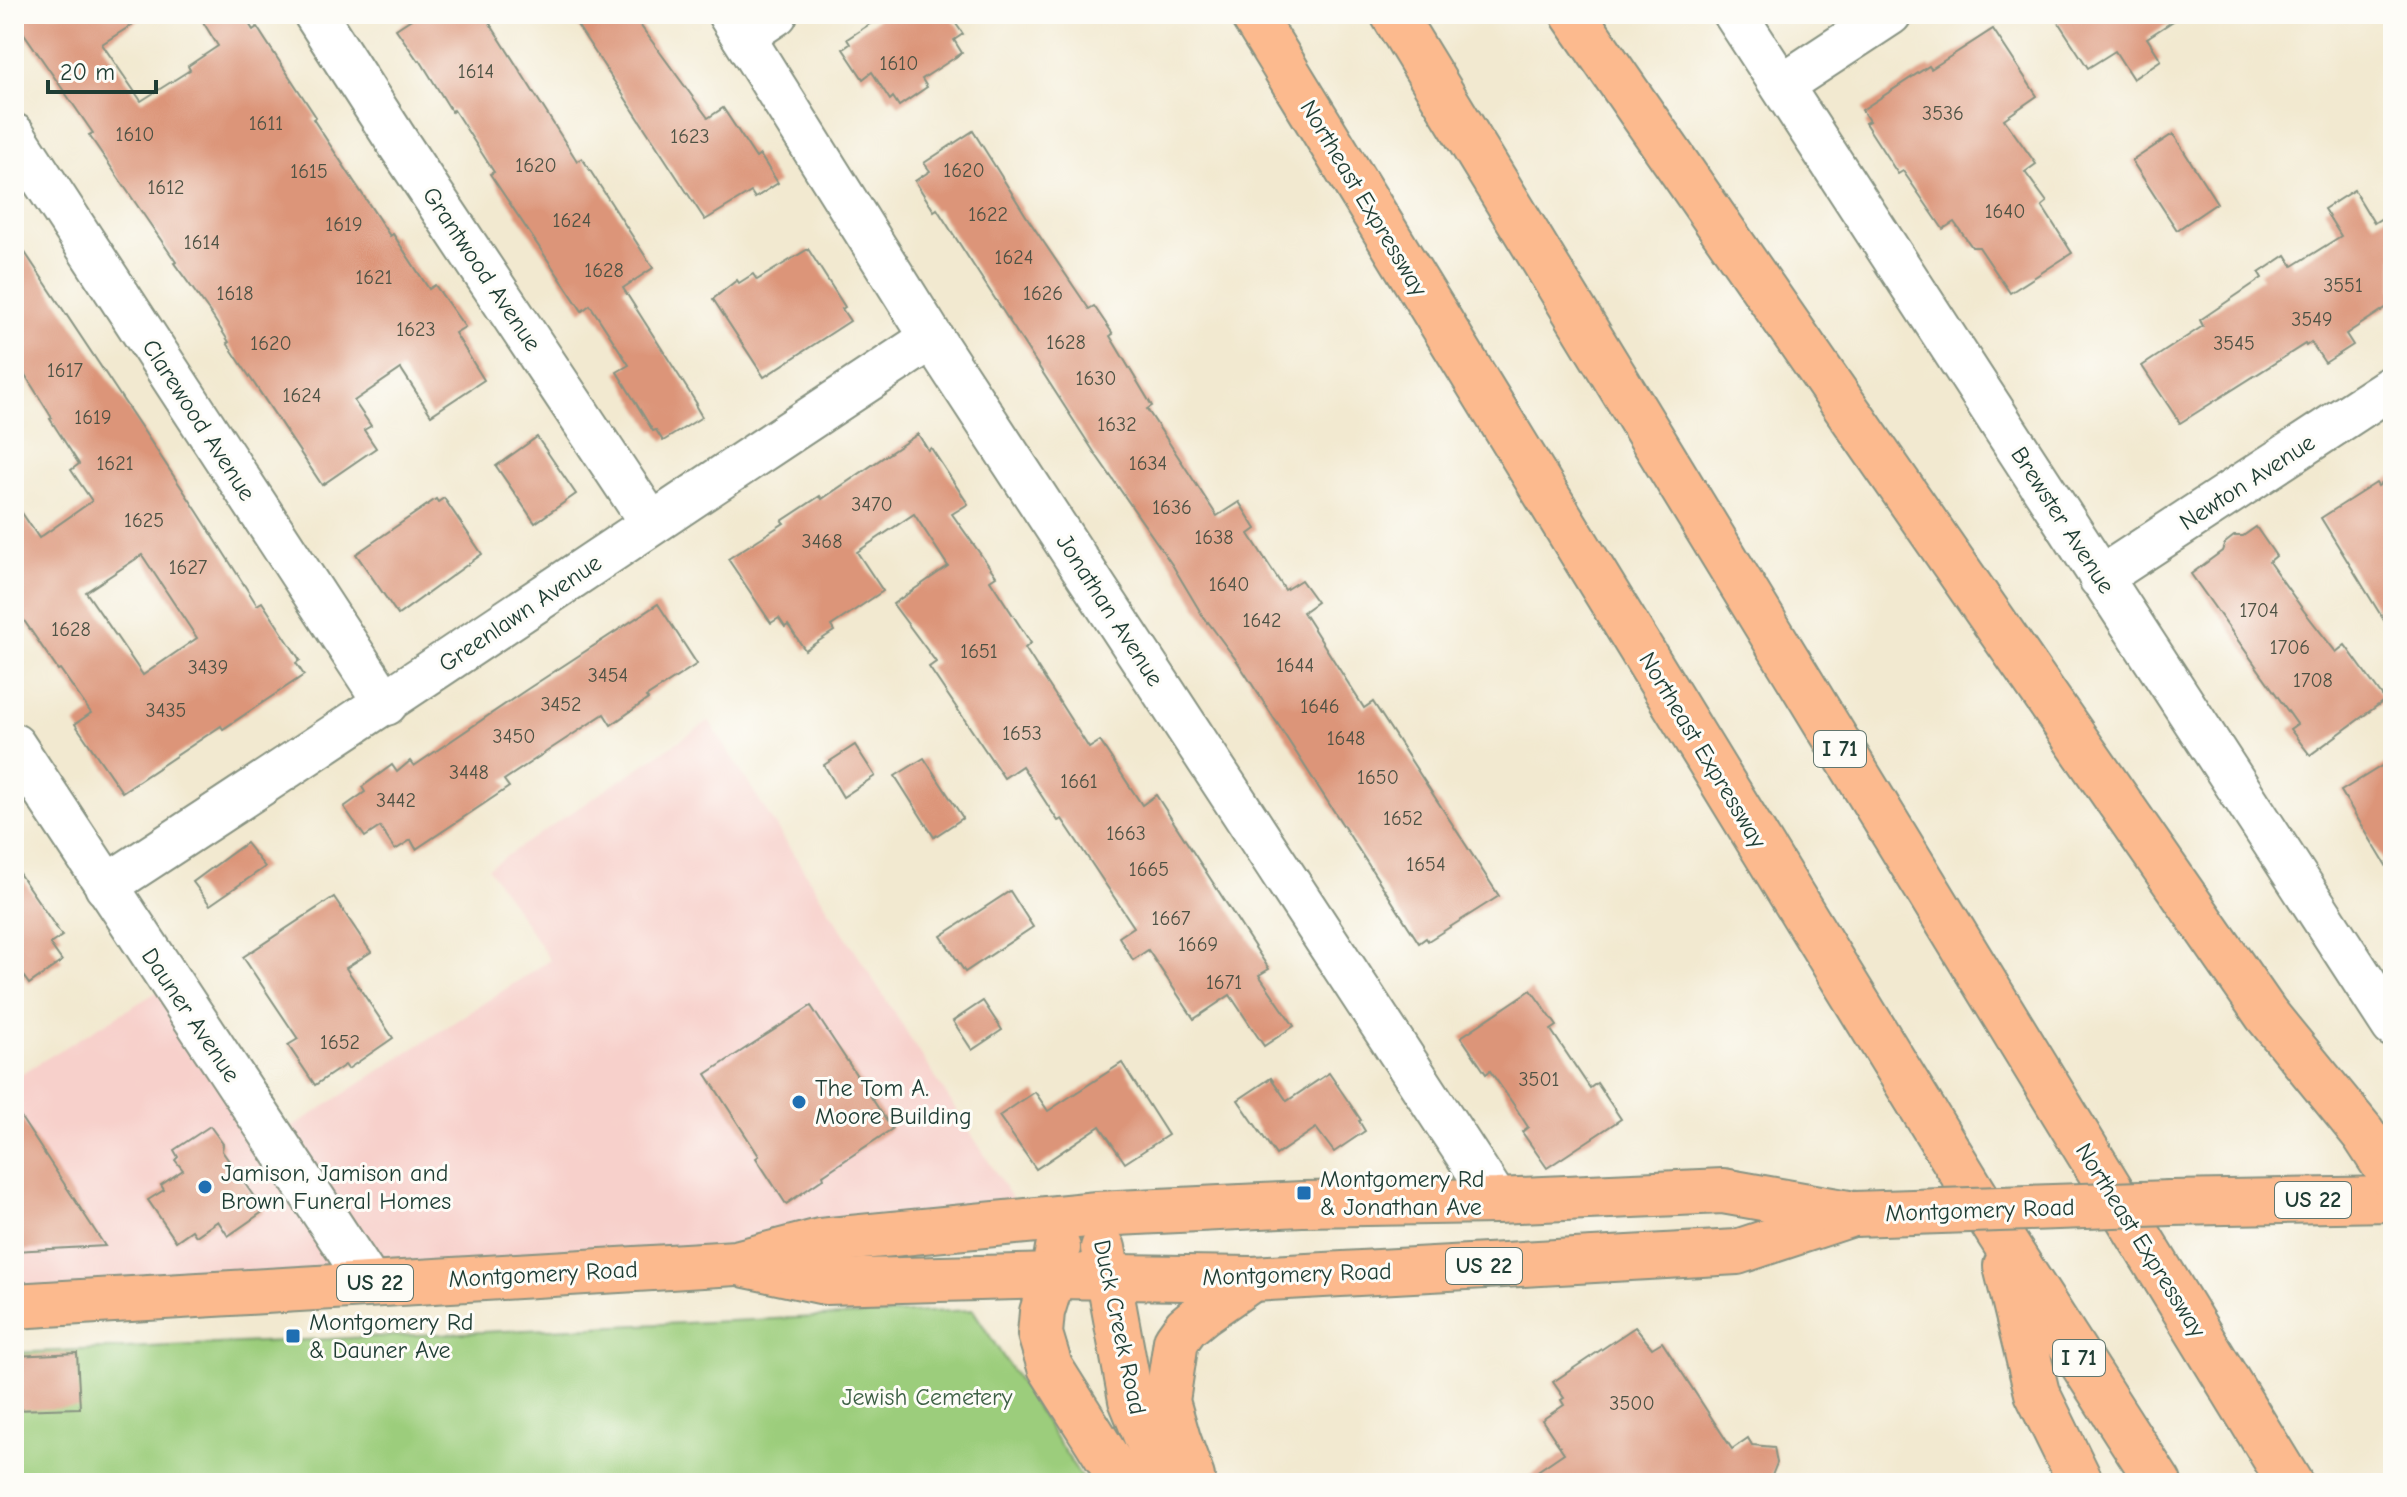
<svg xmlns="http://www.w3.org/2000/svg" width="2407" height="1497" viewBox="0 0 2407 1497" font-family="'Comic Neue',sans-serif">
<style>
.built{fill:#f7d0cb}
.green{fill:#9ccd7c;stroke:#5e8558;stroke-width:2}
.building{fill:#dc9579;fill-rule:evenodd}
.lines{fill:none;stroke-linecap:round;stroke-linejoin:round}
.street-casing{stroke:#889382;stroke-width:46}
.primary-casing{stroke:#889382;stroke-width:48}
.highway-casing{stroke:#889382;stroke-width:48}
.street{stroke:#fff;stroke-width:42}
.primary{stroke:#fcba8e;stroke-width:44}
.highway{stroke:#fcba8e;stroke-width:44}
.primary-bridge-casing{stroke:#889382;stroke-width:48;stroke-linecap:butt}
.primary-bridge{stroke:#fcba8e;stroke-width:44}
.poi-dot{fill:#1f6fb2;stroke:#fdfcf7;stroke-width:3}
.labels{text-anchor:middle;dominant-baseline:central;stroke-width:6;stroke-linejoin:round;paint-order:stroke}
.number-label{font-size:20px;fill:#4e5345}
.shield{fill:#fdfcf7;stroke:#62766e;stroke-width:2}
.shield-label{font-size:22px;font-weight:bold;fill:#1f3d34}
.street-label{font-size:24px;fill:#1f3d34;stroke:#fdfcf7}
.poi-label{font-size:24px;fill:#1f3d34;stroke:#fdfcf7;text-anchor:start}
.park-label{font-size:24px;fill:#3e6146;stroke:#fdfcf7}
</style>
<rect width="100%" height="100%" fill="#fdfcf7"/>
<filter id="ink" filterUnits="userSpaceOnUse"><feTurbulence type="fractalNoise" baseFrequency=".0125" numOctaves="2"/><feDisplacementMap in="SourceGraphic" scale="16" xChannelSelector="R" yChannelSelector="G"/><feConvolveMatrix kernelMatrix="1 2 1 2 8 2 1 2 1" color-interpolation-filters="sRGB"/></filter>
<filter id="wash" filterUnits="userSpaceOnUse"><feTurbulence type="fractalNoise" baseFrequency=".006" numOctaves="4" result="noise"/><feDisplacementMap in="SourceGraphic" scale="32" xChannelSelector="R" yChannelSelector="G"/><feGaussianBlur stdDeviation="1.8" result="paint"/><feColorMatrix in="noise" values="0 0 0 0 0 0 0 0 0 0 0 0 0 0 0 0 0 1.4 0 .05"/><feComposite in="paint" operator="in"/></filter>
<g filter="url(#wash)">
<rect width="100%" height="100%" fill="#f2e9d0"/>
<polygon class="built" points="709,721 1026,1220 14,1306 14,1078 170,984 274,1139 550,960 488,868"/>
<polygon class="green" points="973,1310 1085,1483 14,1483 14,1353"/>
<g id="blocks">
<g class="building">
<polygon points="14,14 149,14 102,44 141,101 190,70 188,66 218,46 198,14 243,14 253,30 257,27 266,41 316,117 313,119 390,236 393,234 429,289 435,285 465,327 455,333 484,380 431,415 401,369 354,401 371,426 364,430 376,448 322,485 227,343 229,342 211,314 174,263 176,262 89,135 93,133 14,19"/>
<polygon points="419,14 484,14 577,161 582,158 653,268 623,288 697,404 695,405 702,417 663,441 656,430 653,431 617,372 629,365 590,305 582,311 490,174 494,172 454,110 452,112 420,60 418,61 396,29"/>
<polygon points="570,14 632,14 708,118 723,108 756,158 760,155 778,183 755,198 751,192 705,220"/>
<polygon points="885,14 949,14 963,34 954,40 962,53 922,79 927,87 899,106 893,97 890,100 872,72 863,79 843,49 850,44 847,39"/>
<polygon points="2053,14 2184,14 2147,38 2161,60 2133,79 2115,51 2088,68"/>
<polygon points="1993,29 2037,96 2004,119 2036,164 2025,172 2047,202 2042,206 2072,253 2010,293 1979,247 1972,247 1954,222 1943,229 1903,171 1898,174 1865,123 1869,121 1862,110 1929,66 1931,69"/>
<polygon points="973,131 1028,219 1089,309 1094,306 1113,334 1110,336 1152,406 1147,409 1217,516 1239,502 1256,529 1249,534 1285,590 1301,580 1317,602 1303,612 1364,708 1373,702 1499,896 1428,941 1426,938 1419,943 1237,661 1208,622 1207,623 1173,566 1096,455 937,209 934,211 915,181 930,171 924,163"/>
<polygon points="2173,134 2217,203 2177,230 2132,161"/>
<polygon points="2354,190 2374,223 2393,211 2393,303 2346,334 2353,345 2325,363 2311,342 2306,346 2305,344 2180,423 2142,366 2203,326 2200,320 2262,278 2259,273 2286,255 2293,266 2341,236 2324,209"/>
<path d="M14,236L197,511L257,605L262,602L300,660L296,663L304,675L223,729L221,726L122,792L75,724L91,713L60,669L58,670L14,606V501L39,538L92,501L71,470L79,464L50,419L52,418L14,357ZM142,555L197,638L143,675L86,592Z"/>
<polygon points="808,249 845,307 842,309 850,321 764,377 713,299 737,280 739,283 753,274 757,280"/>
<polygon points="918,434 928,450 931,448 968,504 952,514 996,576 990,580 1031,643 1025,648 1089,748 1100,741 1142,805 1156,795 1269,969 1259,975 1294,1026 1264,1046 1230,995 1194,1019 1148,950 1133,960 1119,937 1134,927 1062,819 1058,821 1022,766 1004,778 929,667 936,662 893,604 948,566 914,514 857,552 883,591 831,626 834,631 805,650 788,625 785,627 779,618 771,623 728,559 784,523 782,521 820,496 822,499"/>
<polygon points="537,437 576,494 535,523 496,466"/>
<polygon points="2393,476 2393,635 2321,518 2376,483 2378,486"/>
<polygon points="444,498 482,554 398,615 356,554 436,499 438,502"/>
<polygon points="2256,527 2276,556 2269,562 2304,611 2336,652 2345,645 2385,700 2310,755 2290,729 2297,724 2191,574 2222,551 2225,543 2234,536 2243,536"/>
<polygon points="658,604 697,664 646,697 648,699 611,725 604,714 552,748 504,780 509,787 416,849 411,840 395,850 380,827 365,837 344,807 365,792 362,787 392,765 397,772 410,761 414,766 526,690"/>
<polygon points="855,745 875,776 843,797 824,765"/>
<polygon points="924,758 963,818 934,837 895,776"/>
<polygon points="2393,759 2393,877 2341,791"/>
<polygon points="246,843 265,867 210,905 193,882"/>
<polygon points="14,866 62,936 50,944 62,961 29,984 14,963"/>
<polygon points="1010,891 1033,927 965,972 941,936"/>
<polygon points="334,897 371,952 346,968 393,1038 348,1069 345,1065 315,1085 288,1045 298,1039 243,957"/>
<polygon points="1531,990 1557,1026 1551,1030 1590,1088 1597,1083 1621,1119 1547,1168 1522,1132 1528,1127 1514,1105 1490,1071 1486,1074 1461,1037"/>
<polygon points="983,1001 1002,1030 972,1050 953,1021"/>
<polygon points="811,1006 892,1129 823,1175 824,1178 786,1204 756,1158 759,1156 706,1074"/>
<polygon points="1122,1063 1168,1135 1125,1163 1100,1126 1036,1169 999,1116 1035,1092 1048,1111"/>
<polygon points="1329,1073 1361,1120 1359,1121 1365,1131 1334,1152 1316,1128 1276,1155 1238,1100 1271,1078 1287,1101"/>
<polygon points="14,1107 105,1246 14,1251"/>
<polygon points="210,1126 223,1144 222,1151 264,1211 228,1236 218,1221 196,1236 192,1230 176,1241 148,1200 164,1190 161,1185 183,1170 175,1160 178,1157 174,1150"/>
<polygon points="1635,1327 1652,1348 1662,1342 1732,1449 1748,1438 1752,1445 1774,1447 1777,1463 1769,1483 1520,1483 1564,1453 1542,1420 1564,1405 1561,1400 1564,1398 1553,1382"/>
<polygon points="77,1353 80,1408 14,1410 14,1356"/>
</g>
</g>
</g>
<g filter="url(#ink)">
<use href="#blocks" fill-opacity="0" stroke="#889382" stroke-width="2"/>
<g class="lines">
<defs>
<g id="street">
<polyline points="315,14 400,146 651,523"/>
<polyline points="729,14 932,338 1497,1201"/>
<polyline points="1735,14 2393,1026"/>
<polyline points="743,36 776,14"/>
<polyline points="1782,85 1890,14"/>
<polyline points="14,135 386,704"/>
<polyline points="2100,578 2393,386"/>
<polyline points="14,745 370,1284"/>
<path d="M106,886C384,706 656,519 932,338"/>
</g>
<g id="primary">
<polyline points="2170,1203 2393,1199"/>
<polyline points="1058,1248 1053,1276 1042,1312 1040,1334 1050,1367 1123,1483"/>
<polyline points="1103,1248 1131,1400 1165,1483"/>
<polyline points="746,1265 825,1282 1053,1276 1252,1279 1737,1252 1849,1215"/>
<polyline points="14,1306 736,1263 820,1241 1097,1214 1302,1204 1497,1201 1723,1191 1854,1214"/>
<polyline points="1192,1477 1178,1439 1167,1401 1176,1341 1186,1327 1203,1313 1252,1279"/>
</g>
<g id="highway">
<polyline points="1252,14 1998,1232 2159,1483"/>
<polyline points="1393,14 2290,1483"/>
<polyline points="1573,14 2266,1014 2363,1133 2393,1179"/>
<polyline points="2006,1266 2037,1393 2081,1483"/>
</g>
</defs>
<use href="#street" class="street-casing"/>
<use href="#primary" class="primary-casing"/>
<use href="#highway" class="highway-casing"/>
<use href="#street" class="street"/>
<use href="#primary" class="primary"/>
<use href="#highway" class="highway"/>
<defs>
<polyline id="primary-bridge" points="1854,1214 2170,1203"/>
</defs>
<use href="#primary-bridge" class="primary-bridge-casing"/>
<use href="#primary-bridge" class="primary-bridge"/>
</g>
</g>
<g class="poi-dot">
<circle cx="799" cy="1102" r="8"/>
<circle cx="205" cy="1187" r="8"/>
<rect x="1296" y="1185" width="16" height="16" rx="4"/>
<rect x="285" y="1328" width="16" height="16" rx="4"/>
</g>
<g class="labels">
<g class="number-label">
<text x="899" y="63">1610</text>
<text x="476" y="71">1614</text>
<text x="1943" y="113">3536</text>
<text x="266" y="123">1611</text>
<text x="135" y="134">1610</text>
<text x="690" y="136">1623</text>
<text x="536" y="165">1620</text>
<text x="964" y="170">1620</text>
<text x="309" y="171">1615</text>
<text x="166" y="187">1612</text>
<text x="2005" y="211">1640</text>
<text x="988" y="214">1622</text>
<text x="572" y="220">1624</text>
<text x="344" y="224">1619</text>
<text x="202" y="242">1614</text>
<text x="1014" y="257">1624</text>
<text x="604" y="270">1628</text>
<text x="374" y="277">1621</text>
<text x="2343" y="285">3551</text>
<text x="235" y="293">1618</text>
<text x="1043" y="293">1626</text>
<text x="2312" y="319">3549</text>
<text x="416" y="329">1623</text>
<text x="1066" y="342">1628</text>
<text x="271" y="343">1620</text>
<text x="2234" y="343">3545</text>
<text x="65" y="370">1617</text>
<text x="1096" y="378">1630</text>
<text x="302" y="395">1624</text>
<text x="93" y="417">1619</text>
<text x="1117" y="424">1632</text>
<text x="115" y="463">1621</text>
<text x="1148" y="463">1634</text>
<text x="872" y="504">3470</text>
<text x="1172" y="507">1636</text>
<text x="144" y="520">1625</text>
<text x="1214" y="537">1638</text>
<text x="822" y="541">3468</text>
<text x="188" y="567">1627</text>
<text x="1229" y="584">1640</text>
<text x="2259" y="610">1704</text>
<text x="1262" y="620">1642</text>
<text x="71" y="629">1628</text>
<text x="2290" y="647">1706</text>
<text x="979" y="651">1651</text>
<text x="1295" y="665">1644</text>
<text x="208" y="667">3439</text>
<text x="608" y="675">3454</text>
<text x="2313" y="680">1708</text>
<text x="561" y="704">3452</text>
<text x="1320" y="706">1646</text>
<text x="166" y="710">3435</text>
<text x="1022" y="733">1653</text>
<text x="514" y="736">3450</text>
<text x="1346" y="738">1648</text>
<text x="469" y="772">3448</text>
<text x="1378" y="777">1650</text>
<text x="1079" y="781">1661</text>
<text x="396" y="800">3442</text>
<text x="1403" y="818">1652</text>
<text x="1126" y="833">1663</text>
<text x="1426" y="864">1654</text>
<text x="1149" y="869">1665</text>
<text x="1171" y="918">1667</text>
<text x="1198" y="944">1669</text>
<text x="1224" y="982">1671</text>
<text x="340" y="1042">1652</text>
<text x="1539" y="1079">3501</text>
<text x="1632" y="1403">3500</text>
</g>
<g class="shield">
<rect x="1814" y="731" width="52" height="36" rx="6"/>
<rect x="2275" y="1182" width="76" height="36" rx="6"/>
<rect x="1446" y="1248" width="76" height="36" rx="6"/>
<rect x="337" y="1265" width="76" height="36" rx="6"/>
<rect x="2053" y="1340" width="52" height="36" rx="6"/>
</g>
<g class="shield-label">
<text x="1840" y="749">I 71</text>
<text x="2313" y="1200">US 22</text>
<text x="1484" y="1266">US 22</text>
<text x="375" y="1283">US 22</text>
<text x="2079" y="1358">I 71</text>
</g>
<g class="street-label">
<text transform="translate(1364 198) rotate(59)">Northeast Expressway</text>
<text transform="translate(482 269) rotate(56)">Grantwood Avenue</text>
<text transform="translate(199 420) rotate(57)">Clarewood Avenue</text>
<text transform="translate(2247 482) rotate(-33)">Newton Avenue</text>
<text transform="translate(2063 520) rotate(57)">Brewster Avenue</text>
<text transform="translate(1110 610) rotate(57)">Jonathan Avenue</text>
<text transform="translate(520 613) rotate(-34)">Greenlawn Avenue</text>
<text transform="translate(1703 750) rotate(59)">Northeast Expressway</text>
<text transform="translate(191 1015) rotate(56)">Dauner Avenue</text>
<text transform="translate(1980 1210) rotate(-2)">Montgomery Road</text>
<text transform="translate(2141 1240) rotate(58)">Northeast Expressway</text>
<text transform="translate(543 1274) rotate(-3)">Montgomery Road</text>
<text transform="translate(1297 1274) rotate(-2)">Montgomery Road</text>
<text transform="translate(1120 1327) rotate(78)">Duck Creek Road</text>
</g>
<g class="poi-label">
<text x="815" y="1088">The Tom A.<tspan x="815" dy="28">Moore Building</tspan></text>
<text x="221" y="1173">Jamison, Jamison and<tspan x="221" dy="28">Brown Funeral Homes</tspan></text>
<text x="1320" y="1179">Montgomery Rd<tspan x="1320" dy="28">&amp; Jonathan Ave</tspan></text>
<text x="309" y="1322">Montgomery Rd<tspan x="309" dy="28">&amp; Dauner Ave</tspan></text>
</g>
<g class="park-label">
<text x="927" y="1397">Jewish Cemetery</text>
</g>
</g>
<rect width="2407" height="1497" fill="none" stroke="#fdfcf7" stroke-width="48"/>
<path d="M48 80v12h108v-12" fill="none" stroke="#1f3d34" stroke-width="4"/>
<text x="60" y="80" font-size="24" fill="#1f3d34" stroke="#fdfcf7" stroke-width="6" paint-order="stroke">20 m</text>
</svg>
